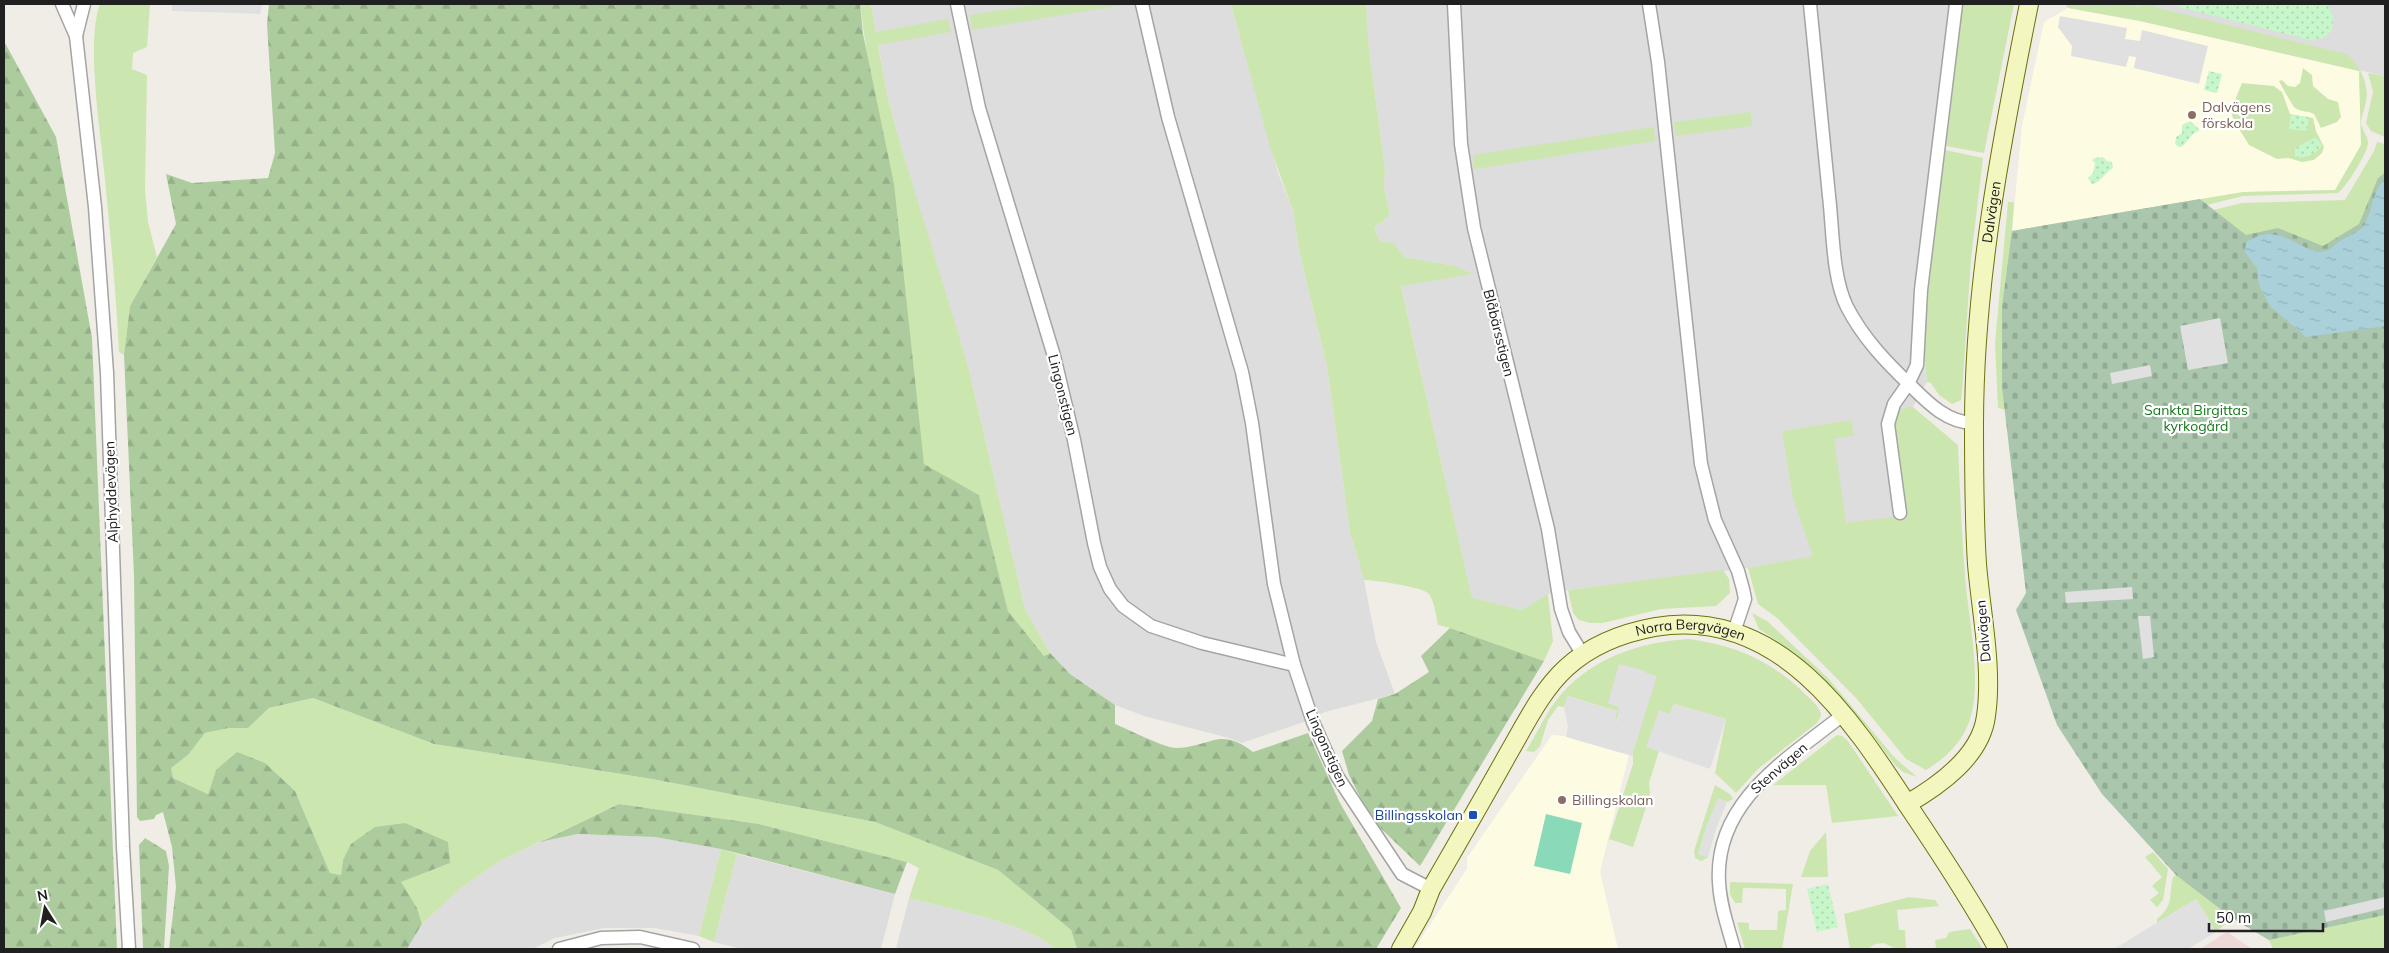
<svg xmlns="http://www.w3.org/2000/svg" width="2389" height="953" viewBox="0 0 2389 953" font-family="Mulish,sans-serif">
<style>
.residential{fill:#dedddd}
.commercial{fill:#efd8d8}
.education{fill:#fdfce3}
.grass{fill:#cce6b0}
.forest{fill:url(#forest-firs)}
.cemetery{fill:url(#cemetery-stones)}
.park{fill:url(#park-dots)}
.pitch{fill:#8ad9b9}
.parking{fill:#e0e0e0}
.water{fill:url(#water-ripples)}
.lines{fill:none;stroke-linecap:round;stroke-linejoin:round}
.street-casing{stroke:#a4a4a4;stroke-width:15}
.secondary-casing{stroke:#69720c;stroke-width:20}
.street{stroke:#fff;stroke-width:12}
.secondary{stroke:#f4f6bf;stroke-width:18}
.education-dot{fill:#8d6e63;stroke:#fff;stroke-width:2}
.transit-dot{fill:#1a4fb4;stroke:#fff;stroke-width:2}
.labels{text-anchor:middle;dominant-baseline:central;stroke-width:4.5;stroke-linejoin:round;paint-order:stroke}
.education-label{font-size:14px;fill:#785e54;stroke:#fff;text-anchor:start}
.street-label{font-size:14px;fill:#202020;stroke:#fff}
.park-label{font-size:14px;fill:#137919;stroke:#fff}
.transit-label{font-size:14px;fill:#164399;stroke:#fff;text-anchor:end}
</style>
<defs>
<pattern id="forest-firs" width="22" height="20" patternUnits="userSpaceOnUse" patternTransform="scale(1.25)"><rect width="22" height="20" fill="#adcc9e"/><path d="M5 1l3.5 6h-7zM16 11l3.5 6h-7z" fill="#95af88"/></pattern>
<pattern id="cemetery-stones" width="16" height="16" patternUnits="userSpaceOnUse" patternTransform="scale(1.25)"><rect width="16" height="16" fill="#aac7ad"/><path d="M2 7V4a2 2 0 0 1 4 0v3zM10 15v-3a2 2 0 0 1 4 0v3z" fill="#92ab95"/></pattern>
<pattern id="park-dots" width="8" height="8" patternUnits="userSpaceOnUse" patternTransform="scale(1.25)"><rect width="8" height="8" fill="#c7f6ca"/><path d="M2 2h.1M6 6h.1" fill="none" stroke="#abd3ad" stroke-width="1.8" stroke-linecap="round"/></pattern>
<pattern id="water-ripples" width="26" height="14" patternUnits="userSpaceOnUse" patternTransform="scale(1.25)"><rect width="26" height="14" fill="#aad1da"/><path d="M2 4q2-2 4 0t4 0M15 11q2-2 4 0t4 0" fill="none" stroke="#92b3bb"/></pattern>
</defs>
<rect width="100%" height="100%" fill="#f0ede7"/>
<g class="residential">
<polygon points="871,4 1231,4 1278,173 1293,211 1300,255 1327,366 1350,532 1364,580 1376,642 1395,694 1325,712 1304,722 1242,743 1229,738 1144,716 1115,705 1070,674 1050,653 1025,609 967,362 917,204 888,99"/>
<polygon points="1366,4 1963,4 1935,229 1923,356 1927,382 1913,407 1906,407 1894,425 1907,515 1813,557 1748,568 1568,590 1548,594 1522,610 1472,599 1401,285 1472,274 1455,266 1404,257 1394,243 1380,241 1374,228 1390,215 1384,187 1385,169 1369,49"/>
<polygon points="2068,4 2385,4 2385,76 2140,21 2068,8"/>
<polygon points="577,834 655,837 721,849 699,936 655,928 604,928 555,938 532,949 407,949 422,924 461,888 501,860 540,842"/>
<polygon points="737,854 895,894 881,949 742,949 714,942"/>
<polygon points="909,898 988,918 1016,927 1040,938 1056,949 896,949"/>
</g>
<polygon class="commercial" points="2227,932 2252,949 2200,949"/>
<g class="education">
<polygon points="2068,8 2140,21 2359,71 2361,145 2335,190 2243,192 2012,231 2022,126 2044,22"/>
<polygon points="1552,735 1632,742 1600,872 1618,949 1414,949 1467,869 1467,858"/>
</g>
<g class="grass">
<path d="M100,4H150L147,47L133,53L132,69L147,75L145,189L148,222L157,257L130,306L124,355L119,352C116,291 110,231 104,170C100,128 86,41 100,4Z"/>
<polygon points="860,4 871,4 876,32 948,19 951,32 878,45 888,99 903,153 967,362 1025,609 1050,653 1044,656 1008,611 979,495 924,465"/>
<polygon points="1041,4 1129,4 972,30 970,15"/>
<path d="M1231,4H1366L1369,49L1385,169L1384,187L1390,215L1374,228L1380,241L1394,243L1404,257L1455,266L1473,274L1401,286L1472,598L1522,610L1548,594L1553,641L1544,661L1450,628L1438,625C1436,616 1435,603 1429,594C1424,587 1374,580 1364,580L1350,532L1327,366L1300,255L1293,211L1270,147Z"/>
<polygon points="1963,4 2014,4 1984,153 1946,146"/>
<path d="M2065,4H2132L2138,8L2141,4H2154L2158,8L2346,54C2359,63 2370,85 2366,102C2365,108 2362,114 2361,121C2361,130 2368,135 2368,143C2367,154 2347,186 2338,193L2243,196L2182,211L2006,410L1998,408L1995,343L2008,202H2014L2012,231L2243,192L2335,190L2361,145L2359,71L2140,21L2068,8Z"/>
<path d="M2303,68L2312,75L2313,86L2328,99L2338,102L2341,117L2337,122L2321,128L2314,114C2308,111 2301,112 2295,108C2293,107 2281,85 2279,81L2282,80L2288,86L2295,87L2300,83Z"/>
<polygon points="2368,73 2385,76 2385,137 2371,131 2366,123 2373,92"/>
<polygon points="2242,83 2274,86 2282,92 2290,114 2313,118 2316,131 2324,147 2322,153 2314,160 2302,162 2289,158 2277,159 2249,145 2233,119 2231,110"/>
<polygon points="1751,112 1752,126 1676,136 1674,122"/>
<polygon points="1654,127 1655,141 1474,169 1473,155"/>
<polygon points="2377,142 2385,144 2385,179 2362,229 2324,252 2246,243 2201,213 2242,203 2345,200 2374,151"/>
<path d="M1945,150L1983,158L1971,259L1962,392L1961,400L1952,404L1939,395L1931,383L1927,382C1917,310 1935,223 1945,150Z"/>
<path d="M1906,407H1913L1958,445C1960,493 1962,540 1966,587C1970,624 1981,681 1971,716C1964,741 1947,757 1926,770L1906,759L1856,698L1777,618L1758,604L1748,568L1813,556L1793,498L1782,431L1851,420L1854,435L1834,439L1846,523L1907,515L1894,425L1897,414Z"/>
<polygon points="1723,570 1729,579 1730,593 1716,606 1661,609 1603,623 1590,623 1579,620 1573,613 1568,590"/>
<polygon points="1752,613 1767,621 1828,678 1894,757 1917,777 1903,772 1895,765 1867,728 1825,680 1795,653 1759,629"/>
<path d="M1689,639C1734,645 1773,661 1806,695C1812,701 1821,707 1821,716L1817,723L1759,768L1736,793L1715,773L1726,719L1674,704L1670,714L1646,747L1659,751L1649,783L1650,795L1633,847L1609,839L1633,764L1630,668L1608,703L1619,707L1620,709L1616,722H1614L1617,711L1568,696L1564,707L1558,706L1548,720L1540,746L1534,752L1526,751C1536,735 1544,717 1555,702C1587,659 1638,642 1689,639Z"/>
<polygon points="313,698 434,744 652,779 875,822 998,870 1071,930 1077,949 1056,949 1040,938 1016,927 988,918 909,898 919,868 907,862 759,824 619,804 501,860 461,888 422,924 417,908 400,882 450,863 343,860 341,875 330,873 295,791 216,770 208,794 173,778 170,768 188,755 205,733 229,728 248,728 269,708"/>
<polygon points="1837,735 1842,736 1848,741 1898,816 1832,823 1826,785 1773,785"/>
<polygon points="1715,785 1730,794 1733,799 1728,802 1718,799 1707,825 1698,854 1709,857 1701,861 1695,858 1694,851"/>
<polygon points="1826,832 1828,877 1801,877 1810,851"/>
<polygon points="721,849 737,854 714,942 699,936"/>
<polygon points="2153,852 2168,869 2163,900 2157,907 2150,900 2159,893 2152,886 2162,877 2145,857"/>
<path d="M2179,873L2385,908V949H2273L2269,940L2232,918L2216,932L2196,899L2157,923V919C2175,904 2168,897 2173,877Z"/>
<polygon points="1730,882 1793,884 1782,949 1745,949 1737,922 1749,923 1749,930 1777,930 1778,911 1786,910 1786,889 1743,888 1742,903 1735,903 1730,894"/>
<polygon points="1909,897 1935,900 1939,906 1897,910 1899,930 1905,930 1906,949 1896,949 1884,943 1875,944 1868,949 1850,949 1844,914"/>
<polygon points="1970,929 1983,949 1927,949 1936,948 1935,940 1946,938 1949,932"/>
</g>
<g class="forest">
<path d="M269,4H860L863,34L894,184L924,464L979,495L1008,611L1044,656L1050,653L1070,674L1115,705V724C1127,729 1165,748 1176,748C1212,747 1219,726 1253,752L1308,733L1340,803L1401,908L1376,949H1077L1071,930L998,870L875,822L652,779L434,744L313,698L269,708L248,728H229L205,733L188,755L171,768L173,778L208,794L216,770L237,752L265,763L295,791L330,873L341,875L343,860L351,844L375,827L405,823L448,842L450,863L401,882L417,908L422,924L407,949H169L176,887L172,847L163,812L156,815L154,819L140,821L137,817L134,575L124,355L130,306L176,224L166,174L192,183L268,178L275,153L267,24Z"/>
<polygon points="4,41 56,137 92,338 117,949 4,949"/>
<polygon points="1450,628 1544,661 1420,866 1371,819 1349,775 1342,751 1372,721 1378,699 1395,694 1429,672 1421,656"/>
<polygon points="619,804 759,824 907,862 895,894 721,849 655,837 577,834 540,842"/>
<polygon points="145,838 166,851 169,866 164,949 143,949 139,845"/>
</g>
<polygon class="cemetery" points="2385,173 2385,915 2269,940 2232,918 2176,875 2102,794 2057,725 2016,610 2026,593 2002,387 2002,307 2012,231 2200,199 2246,235 2278,228 2323,246 2359,224 2378,178"/>
<g class="park">
<polygon points="2167,4 2328,4 2333,16 2332,31 2323,38 2310,40"/>
<polygon points="2209,71 2222,74 2217,93 2204,90"/>
<polygon points="2291,115 2309,117 2307,131 2289,129"/>
<polygon points="2190,121 2200,130 2193,134 2183,146 2179,147 2175,144 2176,137 2182,133 2182,125"/>
<path d="M2316,137L2322,145C2318,154 2304,159 2295,157V148Z"/>
<path d="M2103,157L2107,161L2112,162L2113,168C2104,173 2101,183 2092,184L2088,178L2093,173L2095,163L2092,160L2095,158Z"/>
<polygon points="1828,884 1838,927 1817,932 1807,889"/>
</g>
<polygon class="pitch" points="1546,814 1582,823 1570,874 1534,866"/>
<g class="parking">
<polygon points="172,4 262,4 260,14 172,11"/>
<polygon points="2060,16 2127,28 2125,39 2140,41 2142,30 2208,46 2199,84 2134,68 2136,57 2129,56 2126,67 2071,56 2072,46 2058,27"/>
<polygon points="2220,318 2228,363 2188,370 2180,326"/>
<polygon points="2150,365 2152,376 2112,384 2110,373"/>
<polygon points="2132,587 2133,599 2066,603 2065,592"/>
<polygon points="2150,616 2154,657 2143,659 2138,616"/>
<polygon points="1619,664 1646,671 1646,673 1657,676 1632,756 1566,737 1568,726 1564,707 1567,696 1617,711 1614,721 1617,722 1619,707 1608,703"/>
<polygon points="1673,704 1726,719 1710,769 1646,747 1659,710 1670,714"/>
<polygon points="1718,798 1727,802 1716,829 1708,857 1698,855 1707,825"/>
<polygon points="2385,897 2385,908 2326,922 2324,911"/>
<polygon points="2196,899 2216,932 2188,949 2114,949"/>
</g>
<path class="water" d="M2385,179V326L2306,337L2270,306L2259,285L2257,268L2245,252L2246,243C2279,217 2304,258 2326,251C2332,249 2336,243 2342,240C2348,236 2357,233 2362,228C2373,214 2371,192 2385,179Z"/>
<g class="lines">
<defs>
<g id="street">
<polyline points="62,4 76,36 95,207 107,373 123,847 129,949"/>
<polyline points="957,4 979,108 1054,356 1074,440 1094,543 1100,567 1110,589 1123,606 1151,626 1202,643 1294,665"/>
<polyline points="1142,4 1168,117 1242,372 1252,423 1274,584 1294,665 1313,722 1337,776 1402,874 1431,889"/>
<polyline points="1454,4 1461,144 1474,228 1548,529 1561,609 1569,632 1583,655"/>
<polyline points="1649,4 1658,62 1701,464 1715,520 1738,571 1743,589 1745,599 1734,632"/>
<path d="M1810,4C1816,68 1823,132 1829,196C1833,229 1832,277 1847,307C1863,338 1886,362 1911,386C1929,404 1948,423 1974,423"/>
<polyline points="76,36 84,4"/>
<polyline points="1900,513 1888,424 1894,404 1908,384 1917,365 1921,290 1956,4"/>
<polyline points="559,949 601,938 640,937 693,949"/>
<path d="M1734,949C1728,927 1720,905 1719,882C1714,801 1789,758 1844,714"/>
</g>
<g id="secondary">
<path id="s1" d="M1907,804C1940,785 1981,756 1986,716C1993,668 1981,613 1977,564C1974,518 1974,472 1974,425C1974,283 2001,143 2029,4"/>
<path id="s2" d="M1401,949L1422,912L1431,889C1457,844 1483,799 1508,754C1525,725 1541,691 1566,668C1591,645 1622,633 1655,627C1778,606 1851,718 1909,807C1940,853 1971,900 1998,949"/>
</g>
</defs>
<use href="#street" class="street-casing"/>
<use href="#secondary" class="secondary-casing"/>
<use href="#street" class="street"/>
<use href="#secondary" class="secondary"/>
</g>
<g class="education-dot">
<circle cx="2192" cy="115" r="5"/>
<circle cx="1562" cy="800" r="5"/>
</g>
<rect class="transit-dot" x="1468" y="810" width="10" height="10" rx="2.5"/>
<g class="labels">
<g class="education-label">
<text x="2202" y="107">Dalvägens<tspan x="2202" dy="16">förskola</tspan></text>
<text x="1572" y="800">Billingskolan</text>
</g>
<g class="street-label">
<text stroke="none"><textPath href="#s1" startOffset="628">Dalvägen</textPath></text>
<text transform="translate(1499 333) rotate(76)">Blåbärsstigen</text>
<text transform="translate(1063 395) rotate(76)">Lingonstigen</text>
<text transform="translate(111 492) rotate(-92)">Alphyddevägen</text>
<text transform="translate(1983 631) rotate(-95)">Dalvägen</text>
<text stroke="none"><textPath href="#s2" startOffset="462">Norra Bergvägen</textPath></text>
<text transform="translate(1327 748) rotate(66)">Lingonstigen</text>
<text transform="translate(1779 768) rotate(-41)">Stenvägen</text>
</g>
<g class="park-label">
<text x="2196" y="410">Sankta Birgittas<tspan x="2196" dy="16">kyrkogård</tspan></text>
</g>
<g class="transit-label">
<text x="1463" y="815">Billingsskolan</text>
</g>
</g>
<rect width="2389" height="953" fill="none" stroke="#202020" stroke-width="10"/>
<g transform="translate(45 908) rotate(349)" stroke="#ffffff" stroke-width="4" paint-order="stroke">
<path d="M0-4L9 19L0 12L-9 19Z" fill="#202020"/>
<text y="-8" font-size="14" font-weight="bold" text-anchor="middle" fill="#202020">N</text>
</g>
<path d="M2209 923v8h114v-8" fill="none" stroke="#202020" stroke-width="2.5"/>
<text x="2216" y="923" font-size="15" fill="#202020" stroke="#ffffff" stroke-width="4" paint-order="stroke">50 m</text>
</svg>
